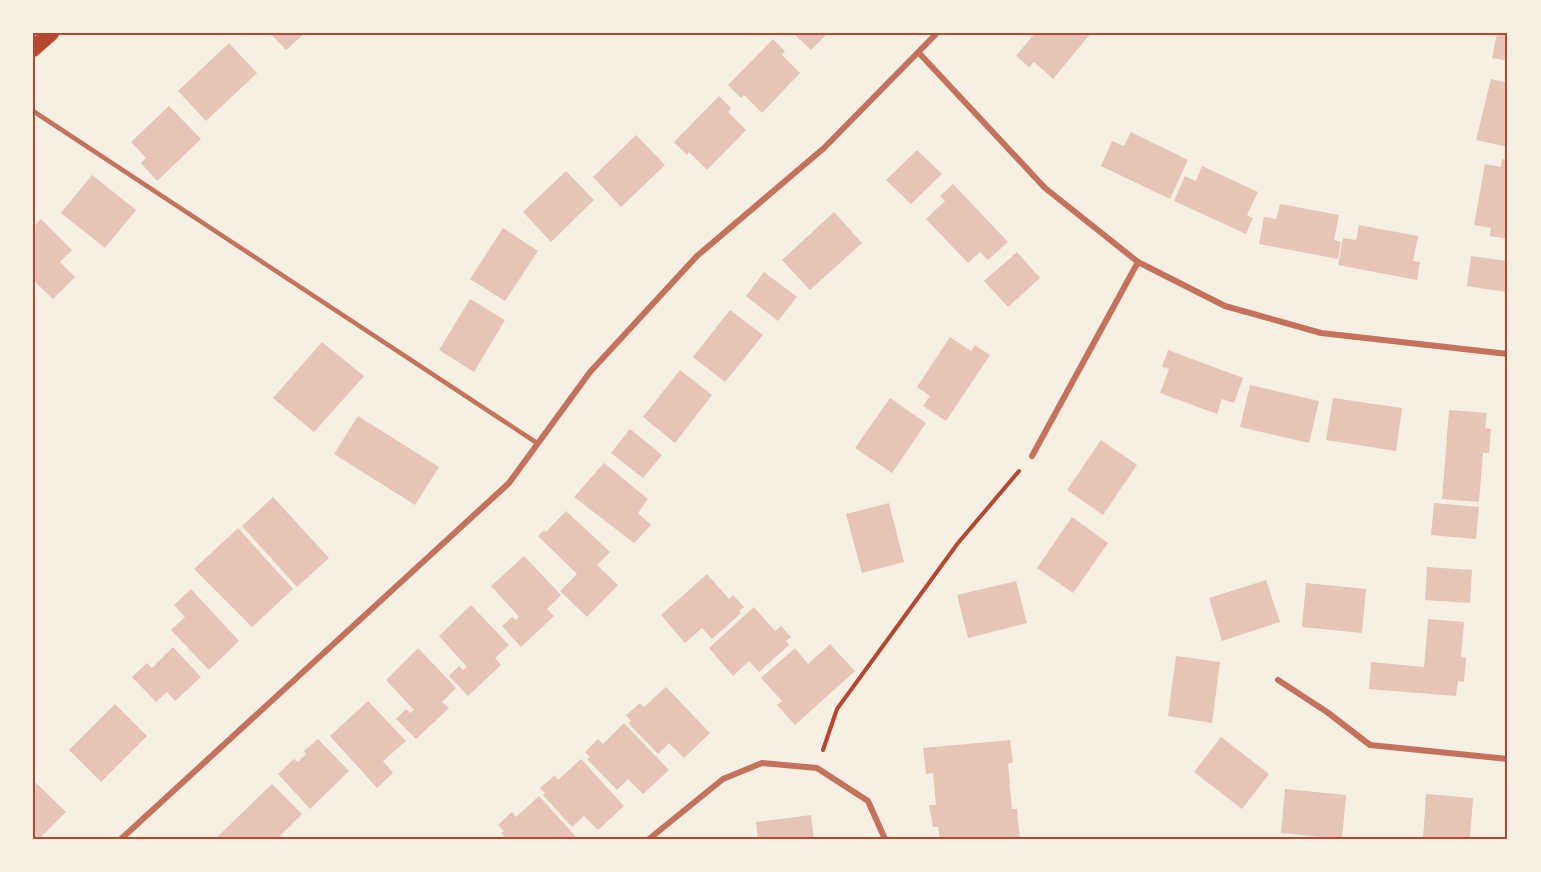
<svg xmlns="http://www.w3.org/2000/svg" width="1541" height="872" viewBox="0 0 1541 872" font-family="'Sofia Sans Condensed',sans-serif">
<style>
.building{fill:#e6c5b7}
.lines{fill:none;stroke-linecap:round;stroke-linejoin:round}
.path{stroke:#b5482f;stroke-width:4}
.service{stroke:#c5725c;stroke-width:4.5}
.minor{stroke:#c5725c;stroke-width:6}
.trunk{stroke:#b5482f;stroke-width:16}
.neatline{fill:none;stroke:#b5482f;stroke-width:2}
</style>
<rect width="100%" height="100%" fill="#f6efe4"/>
<g class="building">
<polygon points="270,33 305,33 286,50"/>
<polygon points="793,33 828,33 811,50"/>
<polygon points="1035,33 1091,33 1053,79 1034,62 1029,67 1016,56"/>
<polygon points="1497,33 1508,33 1508,61 1492,58"/>
<polygon points="773,39 785,51 782,55 800,73 762,113 744,95 741,98 728,85"/>
<polygon points="229,43 257,73 206,121 178,91"/>
<polygon points="1491,79 1508,83 1508,147 1476,140"/>
<polygon points="719,96 731,108 728,112 746,130 707,170 689,152 687,155 674,142"/>
<polygon points="169,106 201,139 157,181 141,163 146,158 131,142"/>
<polygon points="1131,132 1188,160 1170,199 1101,166 1112,141 1124,146"/>
<polygon points="636,135 665,165 621,207 593,177"/>
<polygon points="917,150 942,174 911,204 886,180"/>
<polygon points="1502,159 1508,160 1508,239 1490,236 1491,228 1474,225 1485,164 1501,167"/>
<polygon points="1202,166 1258,192 1247,215 1253,218 1246,234 1174,201 1185,176 1196,181"/>
<polygon points="566,171 594,200 551,242 523,212"/>
<polygon points="92,175 136,210 105,248 61,213"/>
<polygon points="953,184 1008,242 988,260 980,252 968,263 926,219 945,201 940,196"/>
<polygon points="1280,204 1339,215 1334,240 1341,242 1338,259 1259,244 1264,217 1276,219"/>
<polygon points="834,212 862,243 810,290 782,260"/>
<polygon points="41,219 72,250 60,262 75,277 53,299 33,280 33,227"/>
<polygon points="1359,225 1418,236 1413,261 1420,262 1417,280 1338,265 1343,238 1356,240"/>
<polygon points="503,228 538,251 505,301 470,279"/>
<polygon points="1017,252 1040,278 1008,307 984,281"/>
<polygon points="1471,256 1508,261 1506,292 1467,286"/>
<polygon points="764,272 797,297 778,321 746,296"/>
<polygon points="470,299 505,320 474,372 439,350"/>
<polygon points="730,310 763,335 725,382 693,357"/>
<polygon points="950,337 971,351 975,345 990,355 946,421 923,406 930,396 917,387"/>
<polygon points="322,342 364,376 314,432 273,398"/>
<polygon points="1168,350 1243,378 1234,403 1222,399 1217,414 1160,393 1169,369 1162,367"/>
<polygon points="680,370 712,395 675,443 643,417"/>
<polygon points="1250,385 1319,401 1309,443 1240,427"/>
<polygon points="890,398 926,423 892,473 855,448"/>
<polygon points="1333,398 1402,408 1396,451 1326,440"/>
<polygon points="1449,410 1487,413 1485,428 1491,429 1489,453 1483,453 1479,502 1442,499"/>
<polygon points="358,416 439,467 415,505 334,454"/>
<polygon points="630,429 662,455 643,478 611,453"/>
<polygon points="1101,440 1137,465 1103,515 1067,490"/>
<polygon points="604,463 648,499 638,513 651,525 634,543 574,497"/>
<polygon points="273,497 329,558 297,587 242,526"/>
<polygon points="889,503 904,562 862,573 846,514"/>
<polygon points="1434,503 1479,507 1476,539 1431,535"/>
<polygon points="566,511 610,552 597,565 618,585 587,617 560,591 577,574 538,536 544,530 546,532"/>
<polygon points="1072,517 1108,543 1073,593 1037,568"/>
<polygon points="238,528 293,589 252,627 194,569"/>
<polygon points="524,556 561,595 547,609 554,616 521,647 502,626 512,617 516,620 519,617 491,586"/>
<polygon points="1427,567 1472,570 1470,603 1425,600"/>
<polygon points="707,574 729,599 733,595 744,607 739,611 741,613 712,639 702,628 685,643 661,615"/>
<polygon points="1266,580 1280,622 1222,641 1209,598"/>
<polygon points="1016,581 1027,623 968,638 957,595"/>
<polygon points="1306,583 1366,589 1362,633 1302,627"/>
<polygon points="191,589 239,641 209,670 171,630 185,617 174,605"/>
<polygon points="471,605 509,645 495,658 501,665 468,696 449,676 459,666 463,670 467,667 439,636"/>
<polygon points="754,607 775,631 781,626 791,637 786,641 789,645 759,672 749,661 733,676 709,648"/>
<polygon points="1428,619 1464,622 1461,657 1466,658 1464,682 1458,681 1456,696 1369,689 1371,662 1424,667"/>
<polygon points="830,644 855,671 795,725 777,705 782,701 761,678 795,648 808,664"/>
<polygon points="173,647 201,677 175,701 167,692 156,702 132,677 147,663 152,668"/>
<polygon points="418,648 456,688 442,702 449,708 416,739 396,719 406,709 410,713 414,710 386,680"/>
<polygon points="1176,656 1220,662 1212,723 1168,716"/>
<polygon points="666,687 710,733 684,758 669,743 658,754 628,723 631,721 626,715 640,703 644,707"/>
<polygon points="368,701 406,741 383,761 393,773 377,788 330,736"/>
<polygon points="115,704 147,736 101,782 69,750"/>
<polygon points="624,723 669,770 643,794 628,779 617,790 587,759 590,757 585,752 598,739 603,744"/>
<polygon points="1221,737 1269,774 1242,809 1194,772"/>
<polygon points="318,739 349,771 310,809 278,774 294,759 298,762 306,754 304,751"/>
<polygon points="1010,740 1013,762 1008,764 1012,809 1017,809 1020,839 940,839 938,827 933,827 929,805 936,805 933,773 926,774 923,748"/>
<polygon points="581,759 624,806 598,830 584,816 572,827 543,795 545,793 540,788 555,775 558,780"/>
<polygon points="33,780 66,812 39,839 33,839"/>
<polygon points="272,784 302,814 277,839 215,839"/>
<polygon points="1285,789 1346,795 1342,839 1281,833"/>
<polygon points="1426,794 1473,798 1470,839 1423,839"/>
<polygon points="539,796 578,839 507,839 501,833 504,831 498,825 512,812 516,817"/>
<polygon points="811,815 814,839 758,839 756,822"/>
</g>
<g class="lines">
<polyline class="path" points="823,750 837,709 958,543 1019,471"/>
<polyline class="service" points="33,111 537,443"/>
<g class="minor">
<polyline points="919,53 1045,188 1138,262 1225,306 1321,333 1508,354"/>
<polyline points="1032,456 1138,262"/>
<polyline points="1278,680 1327,712 1370,745 1508,759"/>
<polyline points="121,839 509,483 590,372 697,256 824,148 937,33"/>
<polyline points="649,839 723,779 762,763 817,768 868,801 885,839"/>
</g>
<polyline class="trunk" points="33,49 51,33"/>
</g>
<rect width="1541" height="872" fill="none" stroke="#f6efe4" stroke-width="69"/>
<rect x="34" y="34" width="1472" height="804" class="neatline"/>
</svg>
